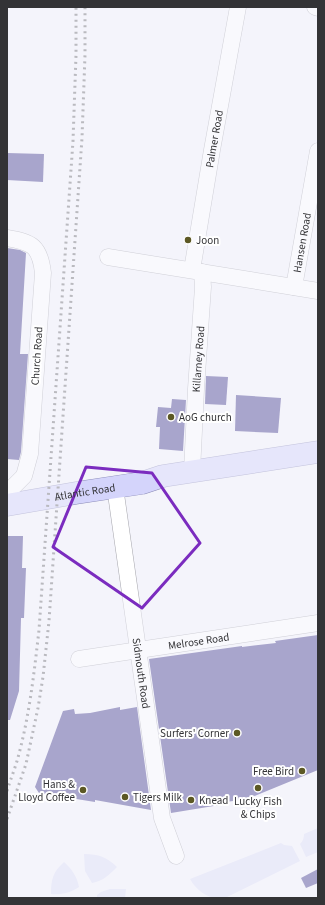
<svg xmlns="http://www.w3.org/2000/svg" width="325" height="905" viewBox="0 0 325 905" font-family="'Source Sans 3',sans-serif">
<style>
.green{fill:#dedff6}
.building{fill:#4c4592}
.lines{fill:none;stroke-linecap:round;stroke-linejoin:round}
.minor-casing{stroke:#a5a5ac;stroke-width:17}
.primary-casing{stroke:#8989b5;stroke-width:23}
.minor{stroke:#fff;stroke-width:16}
.primary{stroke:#d4d4fb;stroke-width:22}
.rail{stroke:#737377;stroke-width:3;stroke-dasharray:2 4;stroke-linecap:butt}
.marked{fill:none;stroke:#7b2cbf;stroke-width:3;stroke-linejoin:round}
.poi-dot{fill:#5c5824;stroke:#fff;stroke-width:1.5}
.labels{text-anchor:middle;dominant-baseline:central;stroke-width:4;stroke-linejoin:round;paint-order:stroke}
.street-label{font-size:11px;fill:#333336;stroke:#fff}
.poi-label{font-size:11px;fill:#333336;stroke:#fff;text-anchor:start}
</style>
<rect width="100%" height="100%" fill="#f4f4fb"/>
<g class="green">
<path d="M318,828V852L306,857L300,844C303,841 304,838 304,834Z"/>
<path d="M281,843L284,845L292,846L300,861L227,897C211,901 198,893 190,879Z"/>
<path d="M84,854C99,854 106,857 117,867C109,875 103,881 92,883L85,871Z"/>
<path d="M64,862C72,869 77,877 79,887C70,893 61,895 51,894C51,879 53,872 64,862Z"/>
<polygon points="110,889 126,889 125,898 97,898 97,895 101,892"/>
</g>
<g class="building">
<polygon points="7,153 44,154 43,182 7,180"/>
<polygon points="7,248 20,250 26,253 20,354 28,354 21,452 19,460 7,459"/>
<polygon points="206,376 228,377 226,405 205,404"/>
<polygon points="236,395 281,398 278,433 235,431"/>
<polygon points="172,399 186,400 183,451 159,449 160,427 156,427 158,407 171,408"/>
<polygon points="7,536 23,536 22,568 26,568 24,618 21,618 19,691 10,720 7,720"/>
<polygon points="318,635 318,770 247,799 226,802 226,804 171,813 149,659 242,646 242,647 276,643 275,641"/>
<polygon points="120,707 120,710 137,707 151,810 95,800 95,802 39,793 35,787 63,711 74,709 75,714 90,713"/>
<polygon points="318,869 318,883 306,888 301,878"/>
</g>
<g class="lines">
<defs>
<g id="minor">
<polyline points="315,7 318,8"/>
<path d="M7,238C32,242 40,246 43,273L30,454L24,476L11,489"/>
<polyline points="108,257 318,291"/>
<path id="s1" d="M192,270L212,150L238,7"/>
<path id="s2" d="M294,287L318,151"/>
<path id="s3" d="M192,471L196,389L203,287L202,272"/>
<path id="s4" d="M115,487L162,818L176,856"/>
<path id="s5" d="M79,659L318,623"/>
</g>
<g id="primary">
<path id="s6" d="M7,505L76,493L142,483L163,476L318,452"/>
</g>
</defs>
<use href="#minor" class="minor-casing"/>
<use href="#primary" class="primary-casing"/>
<use href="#minor" class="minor"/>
<use href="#primary" class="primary"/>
<g class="rail">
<path d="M7,791C10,781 14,771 17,761C29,719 34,674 39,630L73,141L76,55V7"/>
<polyline points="7,819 26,764 38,708 43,677 49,621 82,138 85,55 85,7"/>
</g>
</g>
<path d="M0 0H325V905H0ZM86,467L152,473L200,543L142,608L53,547Z" fill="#f4f4fb" fill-opacity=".55" fill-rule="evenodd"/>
<path class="marked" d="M86,467L152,473L200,543L142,608L53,547Z"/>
<g class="poi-dot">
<circle cx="188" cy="240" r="4"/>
<circle cx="171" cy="417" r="4"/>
<circle cx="237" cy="733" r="4"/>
<circle cx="302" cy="771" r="4"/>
<circle cx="258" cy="788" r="4"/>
<circle cx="83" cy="790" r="4"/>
<circle cx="125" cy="797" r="4"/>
<circle cx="191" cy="800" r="4"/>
</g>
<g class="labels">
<g class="street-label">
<text stroke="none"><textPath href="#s1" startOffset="133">Palmer Road</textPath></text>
<text stroke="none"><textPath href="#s2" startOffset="45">Hansen Road</textPath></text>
<text transform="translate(37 356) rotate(-86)">Church Road</text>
<text stroke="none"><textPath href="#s3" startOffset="112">Killarney Road</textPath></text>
<text stroke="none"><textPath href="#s6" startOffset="79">Atlantic Road</textPath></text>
<text stroke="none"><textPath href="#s5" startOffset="121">Melrose Road</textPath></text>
<text stroke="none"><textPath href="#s4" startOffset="188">Sidmouth Road</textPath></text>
</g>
<g class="poi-label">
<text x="196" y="240">Joon</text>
<text x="179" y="417">AoG church</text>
<text x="229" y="733" text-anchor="end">Surfers' Corner</text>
<text x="294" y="771" text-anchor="end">Free Bird</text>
<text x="75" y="784" text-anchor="end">Hans &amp;<tspan x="75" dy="13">Lloyd Coffee</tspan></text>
<text x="133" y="797">Tigers Milk</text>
<text x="199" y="800">Knead</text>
<text x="258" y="801" text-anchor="middle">Lucky Fish<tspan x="258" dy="13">&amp; Chips</tspan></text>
</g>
</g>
<rect width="325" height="905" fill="none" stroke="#333336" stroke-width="16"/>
</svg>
